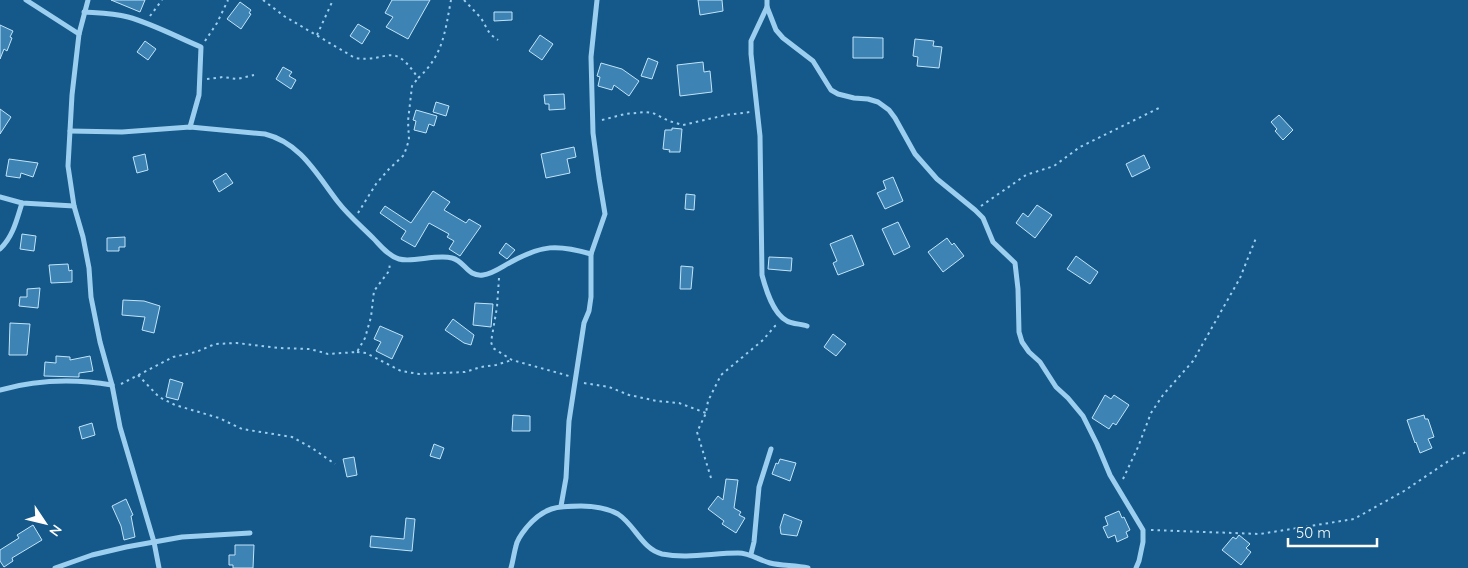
<svg xmlns="http://www.w3.org/2000/svg" width="1468" height="568" viewBox="0 0 1468 568" font-family="Quicksand,sans-serif">
<style>
.building{fill:#3d83b3;stroke:#c2e4fb}
.lines{fill:none;stroke-linecap:round;stroke-linejoin:round}
.path{stroke:#9ccef0;stroke-width:2;stroke-dasharray:2.5 4;stroke-linecap:butt}
.minor{stroke:#9ccef0;stroke-width:5}
</style>
<rect width="100%" height="100%" fill="#14598a"/>
<g class="building">
<polygon points="111,0 145,0 140,12"/>
<polygon points="392,0 430,0 408,39 386,27 393,17 385,13"/>
<polygon points="698,0 722,0 723,11 700,15"/>
<polygon points="240,2 251,10 249,13 251,14 241,29 227,19"/>
<polygon points="494,12 512,12 512,20 494,21"/>
<polygon points="358,24 370,31 362,44 350,36"/>
<polygon points="0,25 13,31 10,37 12,38 7,51 4,49 0,59"/>
<polygon points="540,35 553,44 542,60 529,51"/>
<polygon points="853,37 883,38 883,58 853,58"/>
<polygon points="915,39 934,41 933,46 942,47 939,68 917,66 918,57 913,56"/>
<polygon points="145,41 156,49 148,60 137,52"/>
<polygon points="648,58 658,62 652,79 641,76"/>
<polygon points="703,62 704,72 710,71 712,92 680,96 677,65"/>
<polygon points="601,63 622,69 639,81 629,96 614,85 612,90 598,86 600,77 597,76"/>
<polygon points="283,67 292,72 289,76 296,80 291,89 276,79"/>
<polygon points="564,94 565,109 549,110 549,104 545,104 544,95"/>
<polygon points="436,102 449,106 446,116 433,112"/>
<polygon points="0,109 11,117 0,134"/>
<polygon points="416,110 437,116 434,126 429,124 426,133 414,130 416,121 413,120"/>
<polygon points="1279,115 1293,130 1283,140 1275,131 1277,129 1271,122"/>
<polygon points="672,128 682,129 680,152 669,152 670,150 663,149 665,130 672,130"/>
<polygon points="574,147 576,157 567,159 570,173 546,178 541,154"/>
<polygon points="145,154 148,170 137,173 133,157"/>
<polygon points="1144,155 1150,168 1132,177 1126,164"/>
<polygon points="9,159 38,163 33,177 21,173 20,178 6,176"/>
<polygon points="226,173 233,183 219,192 213,181"/>
<polygon points="893,177 903,201 885,209 877,193 886,189 883,181"/>
<polygon points="433,191 450,202 444,210 466,223 469,219 481,226 460,256 449,249 454,241 447,237 449,234 429,223 415,247 401,239 406,231 380,213 385,206 411,223"/>
<polygon points="686,194 695,195 694,210 685,209"/>
<polygon points="1037,205 1052,215 1035,238 1016,223 1023,213 1028,217"/>
<polygon points="898,222 910,247 894,255 882,229"/>
<polygon points="22,234 36,236 34,251 20,249"/>
<polygon points="852,235 864,265 838,275 833,263 837,261 830,244"/>
<polygon points="125,237 125,247 119,247 119,251 107,251 107,238"/>
<polygon points="947,238 952,245 954,243 964,256 943,272 928,252"/>
<polygon points="506,243 515,250 507,259 499,253"/>
<polygon points="1076,256 1098,272 1090,284 1067,269"/>
<polygon points="769,257 792,258 791,271 768,269"/>
<polygon points="68,264 69,271 72,270 72,282 51,283 49,265"/>
<polygon points="681,266 693,267 691,289 680,289"/>
<polygon points="40,288 38,308 19,306 20,297 27,297 27,289"/>
<polygon points="123,300 144,301 160,306 154,333 142,330 145,317 122,315"/>
<polygon points="475,303 493,304 491,327 473,325"/>
<polygon points="453,319 474,335 471,345 464,343 445,330"/>
<polygon points="10,323 30,324 27,355 9,355"/>
<polygon points="380,326 403,336 392,359 376,351 381,342 374,339"/>
<polygon points="833,334 846,344 836,356 824,347"/>
<polygon points="56,356 70,357 70,360 90,356 93,371 79,373 79,377 44,376 45,362 56,363"/>
<polygon points="170,379 183,383 178,400 166,397"/>
<polygon points="1105,395 1111,399 1114,395 1129,405 1116,425 1113,423 1109,429 1092,418"/>
<polygon points="513,415 530,416 530,431 512,431"/>
<polygon points="1424,415 1425,419 1428,419 1434,437 1428,439 1432,448 1420,453 1416,442 1415,443 1407,420"/>
<polygon points="92,423 95,435 82,439 79,427"/>
<polygon points="434,444 444,448 440,459 430,456"/>
<polygon points="354,457 357,475 347,477 343,459"/>
<polygon points="780,459 796,463 790,481 772,474 776,463 778,464"/>
<polygon points="726,479 738,480 734,508 741,512 739,515 745,518 736,533 722,524 724,521 708,509 718,496 723,500"/>
<polygon points="126,499 133,515 131,516 135,537 124,540 121,526 112,506"/>
<polygon points="1119,511 1122,518 1124,517 1130,530 1126,532 1128,537 1117,542 1115,535 1108,538 1103,527 1108,525 1105,517"/>
<polygon points="784,514 802,521 797,536 781,534 780,527"/>
<polygon points="406,518 415,519 412,551 370,547 371,536 404,539"/>
<polygon points="33,525 42,540 12,558 13,561 4,567 0,561 0,550 19,538 17,535"/>
<polygon points="1239,535 1250,544 1246,548 1251,552 1241,565 1222,550 1233,537 1236,539"/>
<polygon points="235,545 254,545 253,568 233,568 233,565 229,565 229,555 235,555"/>
</g>
<g class="lines">
<g class="path">
<path d="M263,0L284,16L355,58C389,63 392,39 418,78C443,56 445,32 451,0"/>
<polyline points="464,0 481,18 490,34 498,40"/>
<polyline points="150,16 162,0"/>
<polyline points="317,35 333,0"/>
<polyline points="205,41 217,23 228,0"/>
<polyline points="207,79 223,77 237,79 254,75"/>
<polyline points="602,120 625,114 645,112 653,113 669,121 683,125 726,115 750,112"/>
<polyline points="981,206 1026,175 1054,166 1080,147 1161,107"/>
<polyline points="358,213 376,184 389,169 404,155 409,140 408,121 412,86 418,78"/>
<polyline points="499,278 497,307 491,342 493,348 512,360 569,376"/>
<polyline points="357,352 366,353 401,371 419,374 465,372 481,367 496,365 512,360"/>
<polyline points="138,375 159,397 175,405 219,418 242,429 292,437 312,448 335,464"/>
<polyline points="584,383 609,387 629,395 657,401 679,403 706,413"/>
<polyline points="121,384 173,357 196,352 215,344 237,343 279,348 310,349 328,354 357,352 365,338 371,317 374,291 389,271 390,263"/>
<polyline points="711,478 697,432 706,413 708,401 721,375 763,340 775,326 778,325"/>
<polyline points="1123,479 1138,447 1151,413 1163,395 1193,361 1240,278 1256,238"/>
<polyline points="1151,530 1260,534 1354,519 1404,491 1450,460 1468,451"/>
</g>
<g class="minor">
<polyline points="26,0 79,34"/>
<polyline points="88,0 79,34 72,95 68,166 74,206 83,237 89,268 91,297 100,342 112,385 120,427 154,542 159,568"/>
<polyline points="767,0 767,7 776,30 783,38 813,61 831,90 838,94 854,98 868,99 878,102 889,110 895,118 915,154 937,179 975,210 983,218 993,242 1015,263 1018,289 1019,332 1022,342 1029,352 1040,362 1056,387 1068,398 1083,416 1097,444 1110,475 1143,530 1143,542 1139,561 1136,568"/>
<path d="M767,7L751,41V54L760,136L762,275C766,290 773,314 787,321C792,324 802,324 807,326"/>
<path d="M84,12C99,13 113,13 128,17C153,24 177,37 201,47L199,95L190,127"/>
<path d="M70,131L122,132L190,127L265,134C301,143 317,175 338,202C348,215 361,226 373,238C380,245 388,256 399,259C412,263 436,254 452,258C465,261 467,277 483,275C493,274 503,266 511,262C542,245 557,244 591,254"/>
<polyline points="0,197 22,203 74,206"/>
<path d="M0,249C13,237 17,219 22,203"/>
<path d="M0,390C36,380 76,379 112,385"/>
<polyline points="561,506 566,478 569,421 584,323 589,311 591,297 591,254 605,214 599,178 593,133 591,57 597,0"/>
<polyline points="751,554 754,542 759,487 771,449"/>
<polyline points="55,568 92,555 126,547 182,537 250,533"/>
<path d="M511,568C513,561 514,553 516,546C517,539 523,532 527,527C544,507 557,506 581,506C593,506 607,508 618,514C635,525 642,549 662,554C687,559 713,553 738,553C750,553 759,560 770,563C782,566 796,565 808,568"/>
</g>
</g>
<g transform="translate(45 523) rotate(125)" stroke="#14598a" stroke-width="4" paint-order="stroke">
<path d="M0-4L9 19L0 12L-9 19Z" fill="#ffffff"/>
<text y="-8" font-size="14" font-weight="bold" text-anchor="middle" fill="#ffffff">N</text>
</g>
<path d="M1288 538v8h89v-8" fill="none" stroke="#ffffff" stroke-width="2.5"/>
<text x="1296" y="538" font-size="15" fill="#ffffff" stroke="#14598a" stroke-width="4" paint-order="stroke">50 m</text>
</svg>
